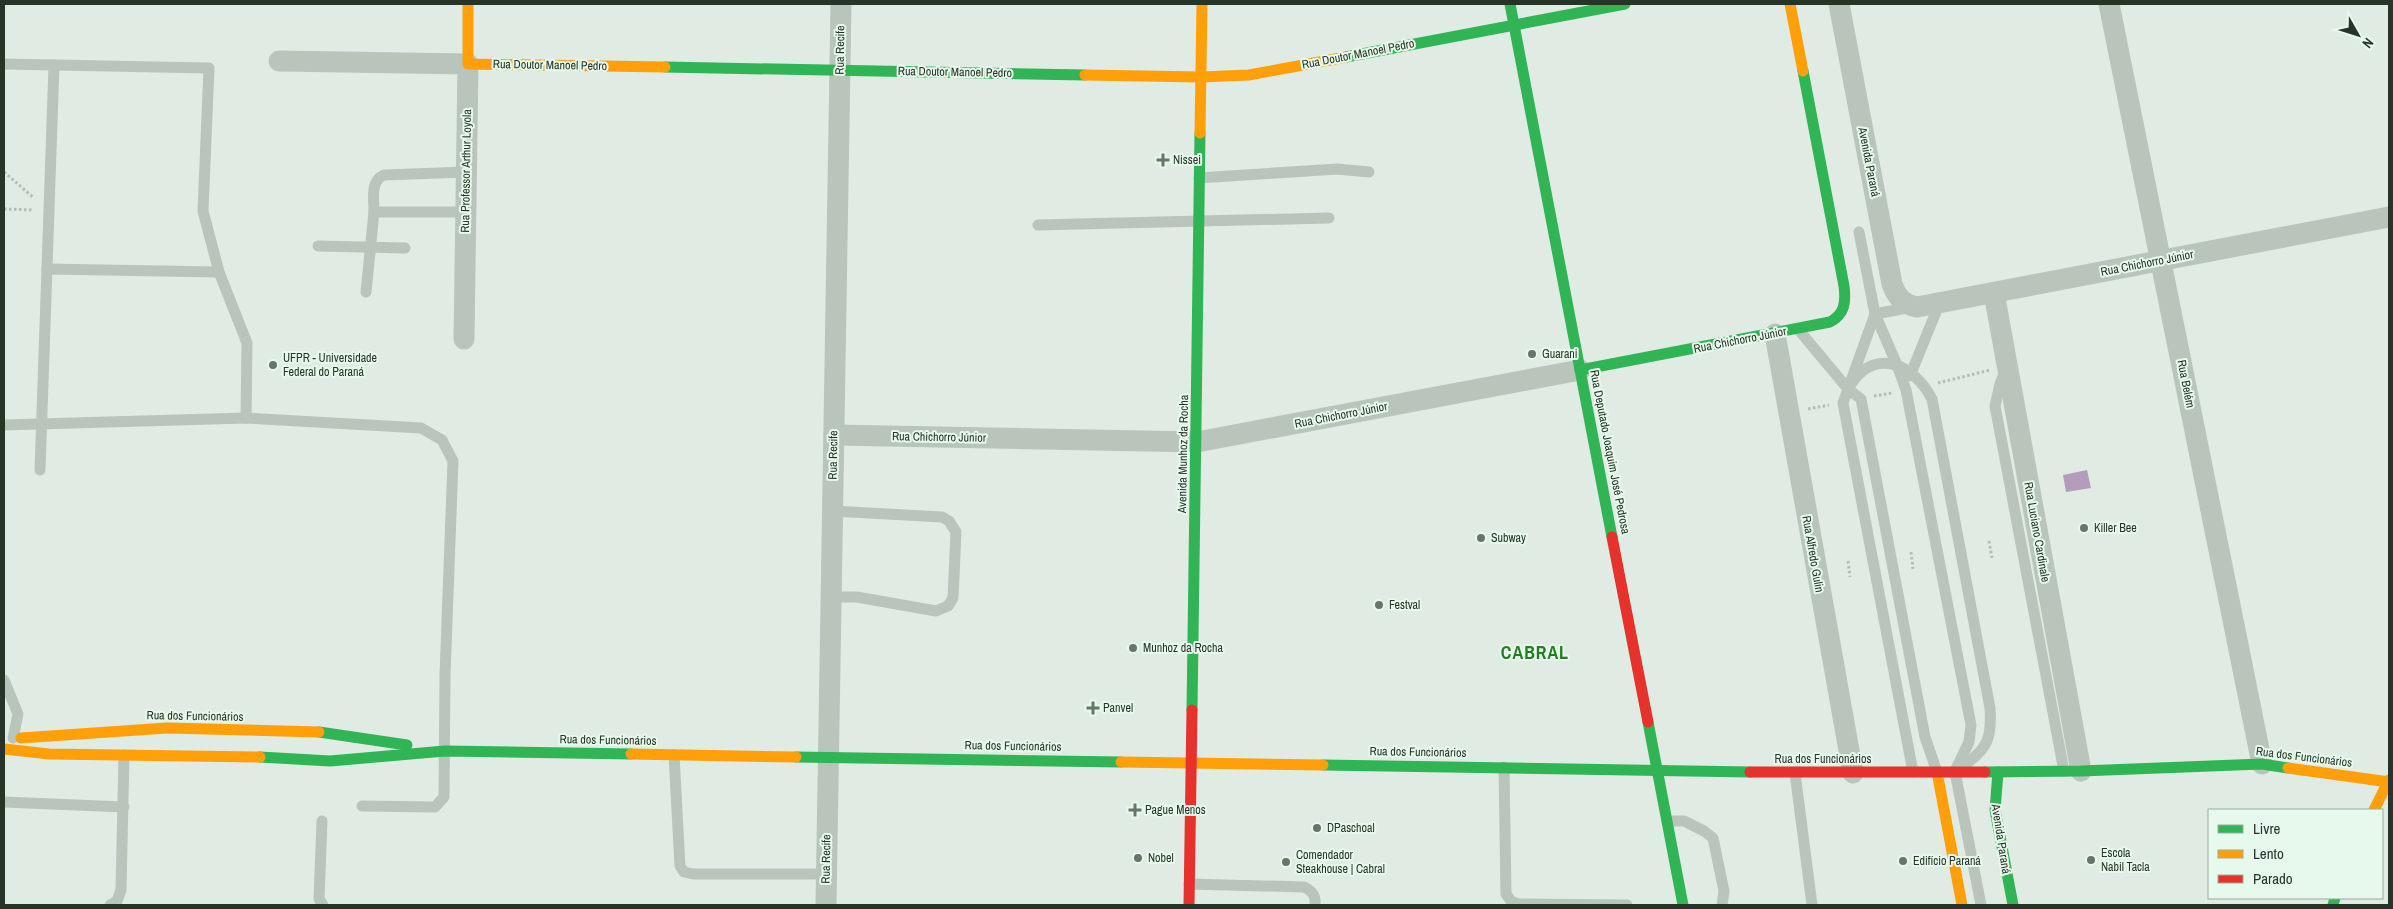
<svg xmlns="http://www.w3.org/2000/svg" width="2393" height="909" viewBox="0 0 2393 909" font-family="'Archivo Narrow',sans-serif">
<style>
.water{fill:#b59cbd}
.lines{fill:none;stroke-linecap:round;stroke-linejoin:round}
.path{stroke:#b1beb3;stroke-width:3;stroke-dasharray:2.5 2.5;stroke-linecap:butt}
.lane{stroke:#b9c5bb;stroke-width:11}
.street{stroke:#b9c5bb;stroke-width:21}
.fast{stroke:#30b455;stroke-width:11}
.slow{stroke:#ff9f0a;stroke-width:11}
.jam{stroke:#e5322d;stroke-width:11}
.poi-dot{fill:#687569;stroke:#e7f9ec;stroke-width:2}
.labels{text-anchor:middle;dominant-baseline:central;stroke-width:4;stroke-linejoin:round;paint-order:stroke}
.street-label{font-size:12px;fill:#273528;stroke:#e7f9ec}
.poi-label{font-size:12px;fill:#273528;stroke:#e7f9ec;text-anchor:start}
.district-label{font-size:18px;font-weight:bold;letter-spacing:1px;fill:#257d21;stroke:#e7f9ec}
</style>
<rect width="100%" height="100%" fill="#e0ece3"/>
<polygon class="water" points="2087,470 2091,488 2066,492 2063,475"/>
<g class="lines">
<g class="path">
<polyline points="4,172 34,198"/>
<polyline points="4,209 34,210"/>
<polyline points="1938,383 1990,370"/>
<polyline points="1874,396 1892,393"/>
<polyline points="1808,409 1829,405"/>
<polyline points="1989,541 1992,558"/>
<polyline points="1911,552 1913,569"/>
<polyline points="1848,561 1850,577"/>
</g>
<g class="lane">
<polyline points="4,64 209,68 203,211 219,272 247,343 246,418"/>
<polyline points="1199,178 1337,169 1369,172"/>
<path d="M466,212H374C374,198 370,181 384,175L466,172"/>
<polyline points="1038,225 1329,218"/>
<polyline points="1859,232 1875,314 1897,365 1906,390 1971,725 1969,742 1955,771"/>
<polyline points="318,246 405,248"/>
<polyline points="47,269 219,272"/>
<polyline points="366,292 374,212"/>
<polyline points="1875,314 1843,403 1913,772"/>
<polyline points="1875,314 1912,307"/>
<polyline points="1798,329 1848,389 1861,399 1925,737 1937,772"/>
<polyline points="2005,371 2000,384 1995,406 2064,771"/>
<polyline points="1910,376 1940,302"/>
<path d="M1848,389C1872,346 1913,362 1932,399L1990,708C1992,737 1988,749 1963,766"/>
<polyline points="4,425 246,418 421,428 442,440 453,461 445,675 444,797 435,807 362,806"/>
<polyline points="40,470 54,65"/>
<polyline points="831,597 857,597 936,611 948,606 953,598 956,532 949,521 942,517 832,511"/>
<polyline points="4,680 18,714 13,738"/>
<polyline points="674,755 680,866 684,872 693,874 826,874"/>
<polyline points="1504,767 1506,894 1511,901 1518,904 1627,905"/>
<polyline points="1955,772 1981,905"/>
<polyline points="1795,773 1812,905"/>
<polyline points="4,802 124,807"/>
<polyline points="322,821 319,899 323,905"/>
<polyline points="1667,821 1684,821 1704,831 1713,838 1724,891 1722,905"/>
<path d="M1189,884L1304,887C1313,891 1316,896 1315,905"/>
<polyline points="110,905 117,901 121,890 124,755"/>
</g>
<g class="street">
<path d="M1839,4L1892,284C1897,297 1902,304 1917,307L2389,217"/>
<polyline points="2109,4 2262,764"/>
<polyline points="279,61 468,64 464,339"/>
<polyline points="1994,293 2081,771"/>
<polyline points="1775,334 1853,773"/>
<polyline points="834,435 1197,442 1580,370"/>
<polyline points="826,905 841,4"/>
</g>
<g class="fast">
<polyline points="1510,4 1612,537"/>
<polyline points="1346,57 1625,4"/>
<polyline points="665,67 1085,75"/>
<path d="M1580,370L1830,322C1845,314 1846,302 1844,286L1803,71"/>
<polyline points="1192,710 1200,133"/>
<polyline points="1648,722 1683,905"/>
<polyline points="319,732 407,745"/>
<polyline points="260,757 330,761 445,751 631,754"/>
<polyline points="796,757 1121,762"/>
<polyline points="1323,765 1750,772"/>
<polyline points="1985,772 2081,771 2262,764 2288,768"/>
<polyline points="1998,772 1995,810 2013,905"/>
<polyline points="2333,905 2335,898"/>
</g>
<g class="slow">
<polyline points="468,4 468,64 665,67"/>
<polyline points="1790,4 1803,71"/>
<polyline points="1085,75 1201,77 1249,75 1346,57"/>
<polyline points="1200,133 1202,4"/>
<polyline points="21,738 167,728 319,732"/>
<polyline points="4,749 49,754 260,757"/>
<polyline points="631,754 796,757"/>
<polyline points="1121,762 1323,765"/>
<polyline points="2288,768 2389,782"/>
<polyline points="1937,772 1962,905"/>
<polyline points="2374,810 2389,780"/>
</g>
<g class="jam">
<polyline points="1612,537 1648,722"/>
<polyline points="1750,772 1985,772"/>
<polyline points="1189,905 1192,710"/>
</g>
</g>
<g class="poi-dot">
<path d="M1160.5 152.5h5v5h5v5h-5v5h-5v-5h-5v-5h5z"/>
<circle cx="1532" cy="354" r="5"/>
<circle cx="273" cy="365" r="5"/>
<circle cx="2084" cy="528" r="5"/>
<circle cx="1481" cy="538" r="5"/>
<circle cx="1379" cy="605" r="5"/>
<circle cx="1133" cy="648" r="5"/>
<path d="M1090.5 700.5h5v5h5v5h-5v5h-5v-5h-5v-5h5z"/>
<path d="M1132.5 802.5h5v5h5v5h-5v5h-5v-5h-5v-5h5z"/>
<circle cx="1317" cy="828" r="5"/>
<circle cx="1138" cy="858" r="5"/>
<circle cx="2091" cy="860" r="5"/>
<circle cx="1903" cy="861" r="5"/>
<circle cx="1286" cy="862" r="5"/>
</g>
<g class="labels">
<g class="street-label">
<text transform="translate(840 50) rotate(-89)">Rua Recife</text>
<text transform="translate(1358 54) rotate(-11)">Rua Doutor Manoel Pedro</text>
<text transform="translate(550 65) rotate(1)">Rua Doutor Manoel Pedro</text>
<text transform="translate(955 72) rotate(1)">Rua Doutor Manoel Pedro</text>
<text transform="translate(1869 162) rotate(79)">Avenida Paraná</text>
<text transform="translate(466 171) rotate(-89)">Rua Professor Arthur Loyola</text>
<text transform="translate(2147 263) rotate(-11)">Rua Chichorro Júnior</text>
<text transform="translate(1740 340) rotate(-11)">Rua Chichorro Júnior</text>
<text transform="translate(2186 384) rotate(79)">Rua Belém</text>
<text transform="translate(1341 415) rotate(-11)">Rua Chichorro Júnior</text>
<text transform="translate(939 437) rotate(1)">Rua Chichorro Júnior</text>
<text transform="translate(1610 452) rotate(79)">Rua Deputado Joaquim José Pedrosa</text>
<text transform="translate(1183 454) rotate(-89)">Avenida Munhoz da Rocha</text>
<text transform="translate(833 455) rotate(-89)">Rua Recife</text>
<text transform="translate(2037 532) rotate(80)">Rua Luciano Cardinale</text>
<text transform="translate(1813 554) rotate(80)">Rua Alfredo Gulin</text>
<text transform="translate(195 716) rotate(1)">Rua dos Funcionários</text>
<text transform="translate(608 740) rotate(1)">Rua dos Funcionários</text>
<text transform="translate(1013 746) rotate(1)">Rua dos Funcionários</text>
<text transform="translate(1418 752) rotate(1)">Rua dos Funcionários</text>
<text transform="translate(2304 757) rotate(7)">Rua dos Funcionários</text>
<text x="1823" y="759">Rua dos Funcionários</text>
<text transform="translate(2001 839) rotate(81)">Avenida Paraná</text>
<text transform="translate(826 859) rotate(-89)">Rua Recife</text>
</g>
<g class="poi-label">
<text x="1173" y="160">Nissei</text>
<text x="1542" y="354">Guarani</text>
<text x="283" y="358">UFPR - Universidade<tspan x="283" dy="14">Federal do Paraná</tspan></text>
<text x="2094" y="528">Killer Bee</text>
<text x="1491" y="538">Subway</text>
<text x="1389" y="605">Festval</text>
<text x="1143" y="648">Munhoz da Rocha</text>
<text x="1103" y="708">Panvel</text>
<text x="1145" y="810">Pague Menos</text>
<text x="1327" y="828">DPaschoal</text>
<text x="2101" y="853">Escola<tspan x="2101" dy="14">Nabil Tacla</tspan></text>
<text x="1296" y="855">Comendador<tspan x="1296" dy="14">Steakhouse | Cabral</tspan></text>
<text x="1148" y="858">Nobel</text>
<text x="1913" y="861">Edifício Paraná</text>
</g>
<g class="district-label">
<text x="1535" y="652">CABRAL</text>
</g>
</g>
<rect width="2393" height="909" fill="none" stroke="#273528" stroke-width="10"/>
<rect x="2208" y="809" width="175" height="90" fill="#e7f9ec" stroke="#9aab9e"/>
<rect x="2218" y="825" width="25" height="8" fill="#30b455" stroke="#9aab9e"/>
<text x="2253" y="834" font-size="15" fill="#273528">Livre</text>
<rect x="2218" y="850" width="25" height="8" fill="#ff9f0a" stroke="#9aab9e"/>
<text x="2253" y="859" font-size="15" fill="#273528">Lento</text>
<rect x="2218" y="875" width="25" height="8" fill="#e5322d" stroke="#9aab9e"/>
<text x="2253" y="884" font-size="15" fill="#273528">Parado</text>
<g transform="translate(2358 35) rotate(129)" stroke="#e7f9ec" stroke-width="4" paint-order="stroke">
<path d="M0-4L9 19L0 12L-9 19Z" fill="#273528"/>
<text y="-8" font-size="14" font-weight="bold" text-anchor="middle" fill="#273528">N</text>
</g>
</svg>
